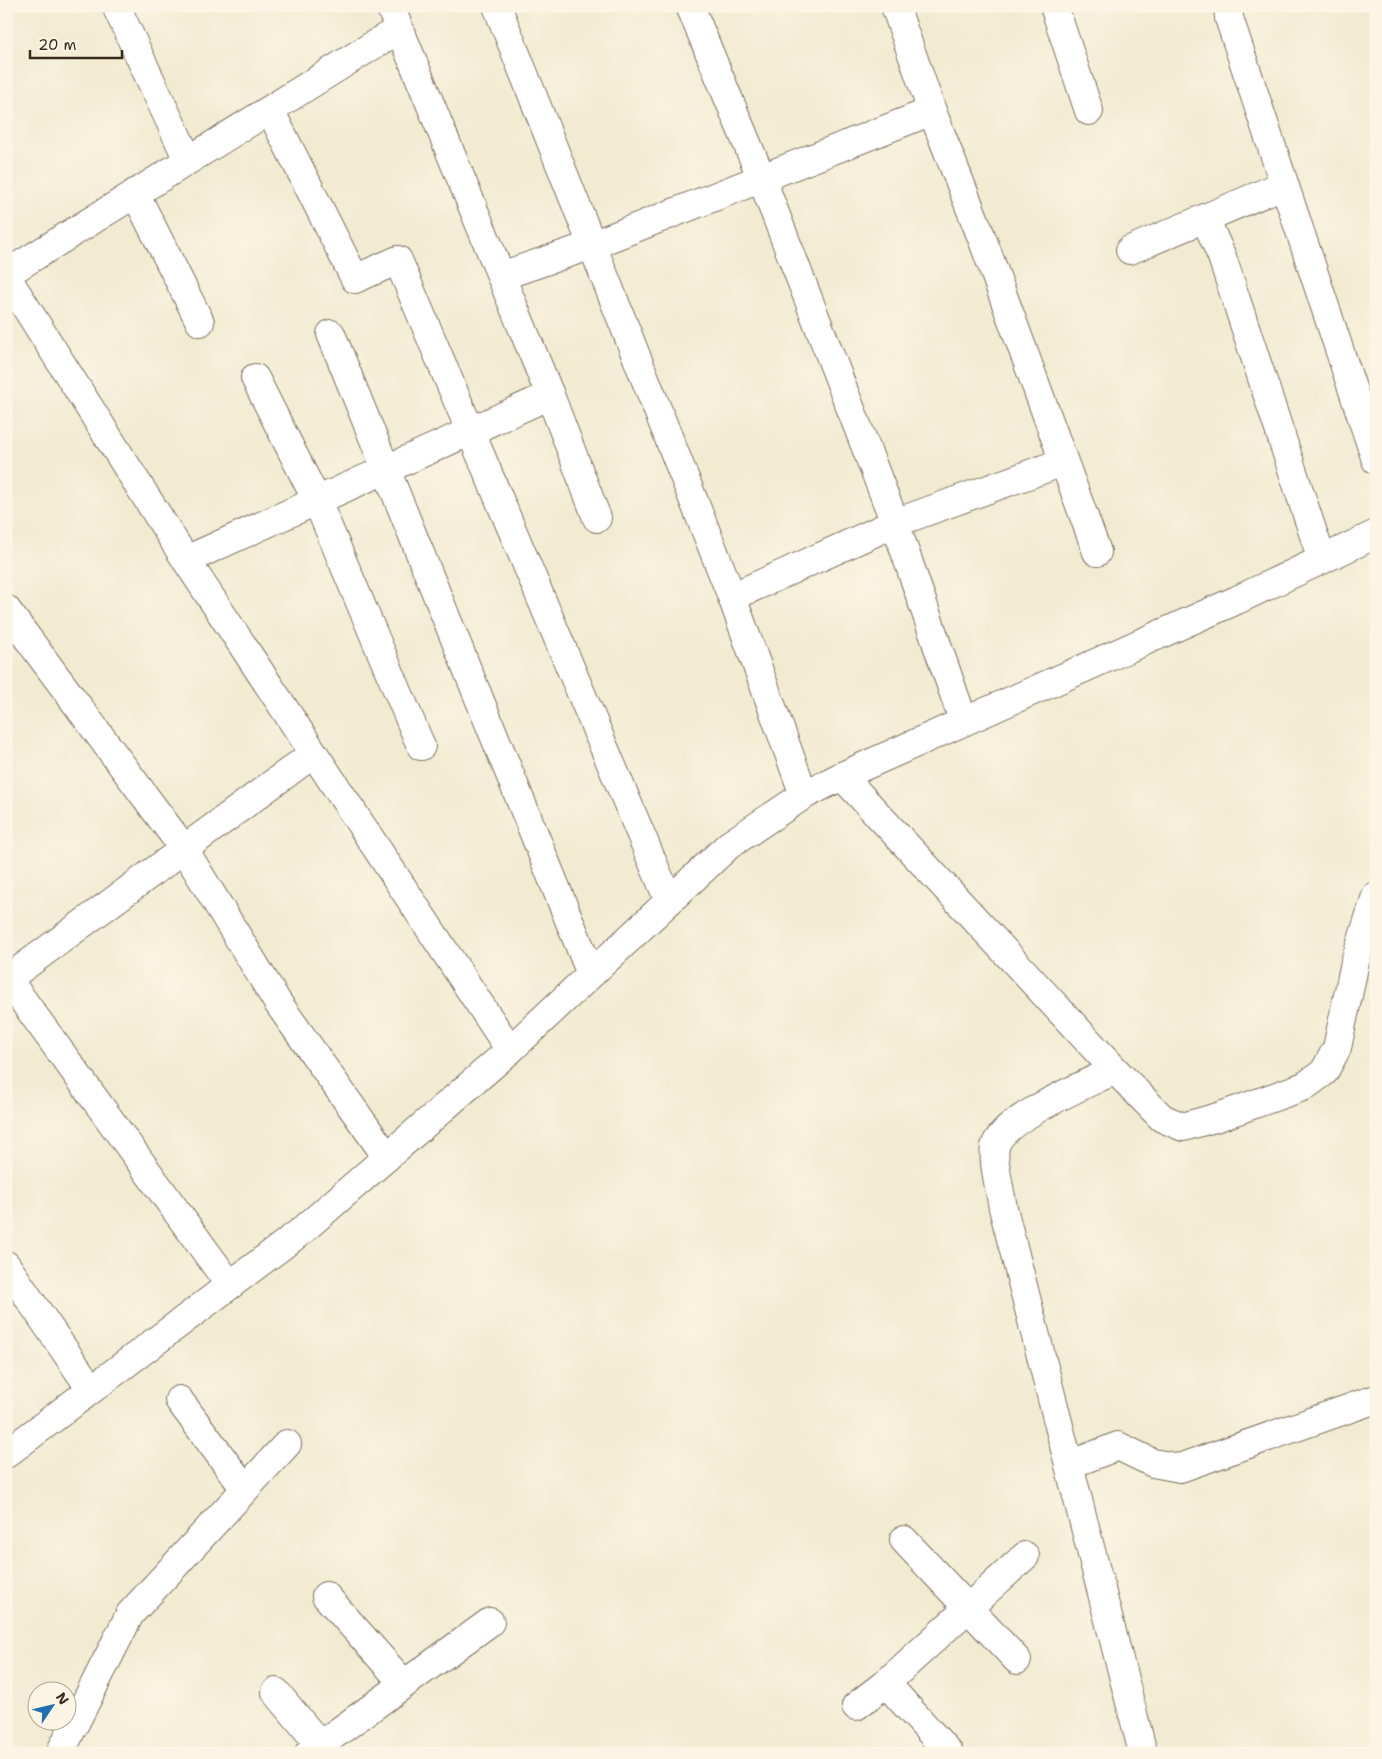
<svg xmlns="http://www.w3.org/2000/svg" width="1382" height="1759" viewBox="0 0 1382 1759" font-family="'Shantell Sans',sans-serif">
<style>
.lines{fill:none;stroke-linecap:round;stroke-linejoin:round}
.minor-casing{stroke:#7b6e5d;stroke-width:30}
.minor{stroke:#fff;stroke-width:28}
</style>
<rect width="100%" height="100%" fill="#fcf5e5"/>
<filter id="ink" filterUnits="userSpaceOnUse"><feTurbulence type="fractalNoise" baseFrequency=".02" numOctaves="2"/><feDisplacementMap in="SourceGraphic" scale="10" xChannelSelector="R" yChannelSelector="G"/><feConvolveMatrix kernelMatrix="1 2 1 2 8 2 1 2 1" color-interpolation-filters="sRGB"/></filter>
<filter id="wash" filterUnits="userSpaceOnUse"><feTurbulence type="fractalNoise" baseFrequency=".0096" numOctaves="4" result="noise"/><feDisplacementMap in="SourceGraphic" scale="20" xChannelSelector="R" yChannelSelector="G"/><feGaussianBlur stdDeviation="1.12" result="paint"/><feColorMatrix in="noise" values="0 0 0 0 0 0 0 0 0 0 0 0 0 0 0 0 0 1.4 0 .05"/><feComposite in="paint" operator="in"/></filter>
<g filter="url(#wash)">
<rect width="100%" height="100%" fill="#f2ebd2"/>
</g>
<g filter="url(#ink)">
<g class="lines">
<defs>
<g id="minor">
<polyline points="116,6 188,160"/>
<polyline points="390,6 550,395 597,518"/>
<polyline points="497,6 732,597 804,795"/>
<polyline points="690,6 761,177 895,523 963,720"/>
<polyline points="895,6 932,111 983,241 1097,552"/>
<polyline points="1054,6 1089,111"/>
<polyline points="1228,6 1229,18 1376,460"/>
<polyline points="270,110 355,279 398,260 669,901"/>
<polyline points="135,193 200,322"/>
<polyline points="1205,218 1222,257 1322,560"/>
<polyline points="1130,250 1283,185"/>
<polyline points="6,274 399,29"/>
<polyline points="6,276 186,560 510,1050"/>
<polyline points="501,276 592,245 932,111"/>
<polyline points="331,334 591,974"/>
<polyline points="255,378 317,501 421,746"/>
<polyline points="186,560 550,395"/>
<polyline points="732,597 895,523 1063,462"/>
<polyline points="6,609 184,849 278,1003 387,1157"/>
<polyline points="842,776 1115,1070 1162,1118 1183,1127 1218,1117 1305,1086 1324,1072 1337,1048 1355,962 1376,896"/>
<polyline points="6,977 230,1285"/>
<polyline points="6,980 313,754"/>
<path d="M1115,1070C1089,1083 1001,1119 995,1147C992,1159 1001,1195 1003,1208L1143,1753"/>
<polyline points="6,1265 91,1389"/>
<polyline points="179,1400 245,1489"/>
<polyline points="6,1454 303,1230 510,1050 729,845 804,795 842,776 1237,600 1376,534"/>
<polyline points="1069,1465 1118,1446 1153,1463 1180,1468 1376,1399"/>
<polyline points="904,1540 1017,1660"/>
<polyline points="326,1596 404,1684"/>
<polyline points="886,1683 949,1753"/>
<polyline points="276,1692 320,1745"/>
<polyline points="856,1706 886,1683 1025,1556"/>
<polyline points="60,1753 130,1614 287,1444"/>
<polyline points="309,1753 490,1622"/>
</g>
</defs>
<use href="#minor" class="minor-casing"/>
<use href="#minor" class="minor"/>
</g>
</g>
<rect width="1382" height="1759" fill="none" stroke="#fcf5e5" stroke-width="25"/>
<g transform="translate(52 1706) rotate(55)"><circle r="24" fill="#fcf5e5" stroke="#afa495"/>
<path d="M0-4L9 19L0 12L-9 19Z" fill="#1f6fb2"/>
<text y="-8" font-size="14" font-weight="bold" text-anchor="middle" fill="#3b2a1e">N</text>
</g>
<path d="M30 50v8h92v-8" fill="none" stroke="#3b2a1e" stroke-width="2.5"/>
<text x="38" y="50" font-size="15" fill="#3b2a1e" stroke="#fcf5e5" stroke-width="4" paint-order="stroke">20 m</text>
</svg>
